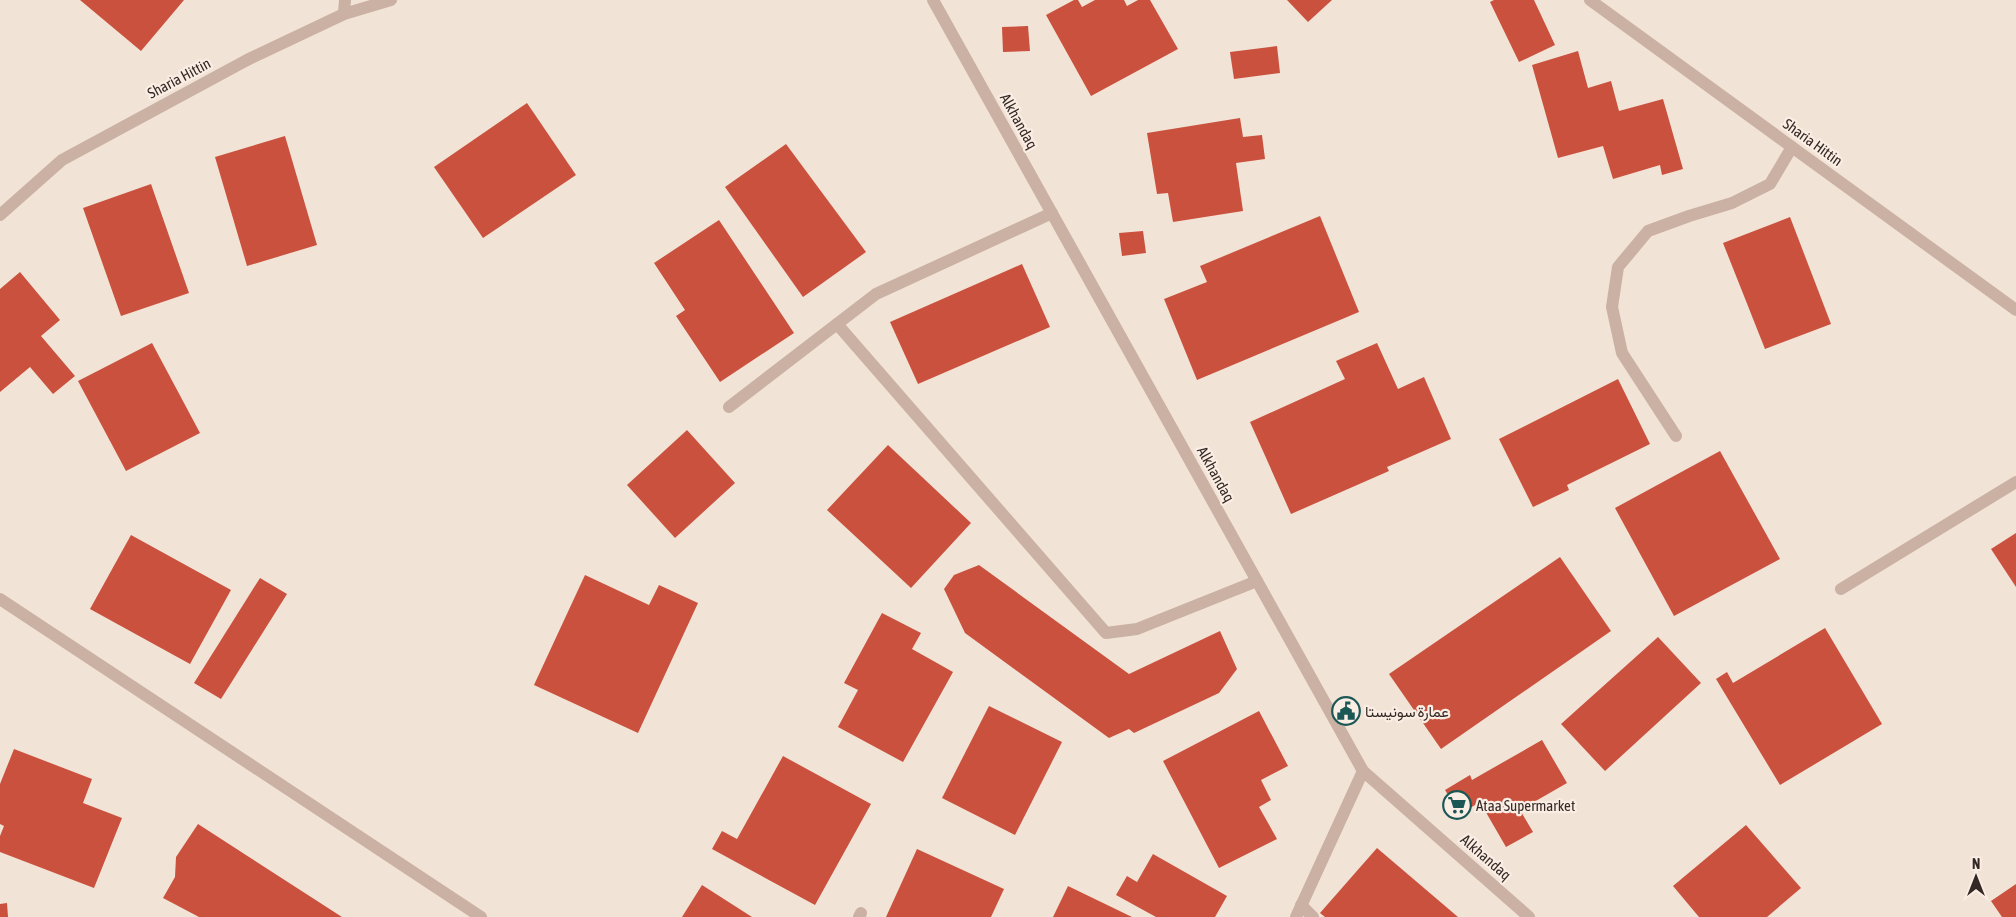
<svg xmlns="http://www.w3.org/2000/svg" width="2016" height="917" viewBox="0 0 2016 917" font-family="'Asap Condensed',Vazirmatn,sans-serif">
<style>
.building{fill:#ca513d}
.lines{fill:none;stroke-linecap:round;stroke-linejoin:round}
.service{stroke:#cab1a3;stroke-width:12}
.minor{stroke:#cab1a3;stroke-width:12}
.labels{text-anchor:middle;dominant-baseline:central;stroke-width:4.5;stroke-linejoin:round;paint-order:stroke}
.street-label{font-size:15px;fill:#352925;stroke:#faede4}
.poi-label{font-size:15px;fill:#352925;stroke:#faede4;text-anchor:start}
</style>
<rect width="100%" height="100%" fill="#f2e3d7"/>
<g class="building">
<polygon points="80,0 184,0 141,51"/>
<polygon points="1074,0 1078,0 1082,7 1095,0 1124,0 1127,6 1138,0 1150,0 1178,49 1091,96 1046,15"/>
<polygon points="1287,0 1332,0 1308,22"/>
<polygon points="1494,0 1534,0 1555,45 1519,62 1490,2"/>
<polygon points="1028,26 1030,51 1003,52 1002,27"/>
<polygon points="1277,46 1280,73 1234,79 1230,52"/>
<polygon points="1578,51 1588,88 1611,81 1619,111 1663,99 1683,169 1662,175 1660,165 1613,179 1603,146 1558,158 1532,65"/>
<polygon points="527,103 576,175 483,238 434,167"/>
<polygon points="1240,118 1243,137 1262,135 1265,159 1236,163 1243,211 1173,222 1168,193 1157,194 1147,133"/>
<polygon points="285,136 317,245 247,266 215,157"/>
<polygon points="786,144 866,252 803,297 725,187"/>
<polygon points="151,184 189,293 121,316 83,208"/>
<polygon points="1320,216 1359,312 1197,380 1164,299 1207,282 1200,266"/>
<polygon points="1790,217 1831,324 1765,349 1723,243"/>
<polygon points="719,220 794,333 720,382 676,316 685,310 654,263"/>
<polygon points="1143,231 1146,253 1122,256 1119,233"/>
<polygon points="1022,264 1050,327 918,384 890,322"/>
<polygon points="20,272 60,320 41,336 75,376 53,394 30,367 0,392 0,289"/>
<polygon points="152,343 200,433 126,471 78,381"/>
<polygon points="1377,343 1398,389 1424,377 1451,439 1387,467 1389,471 1291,514 1250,422 1345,379 1336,361"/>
<polygon points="1618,379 1650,444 1567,485 1569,490 1533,507 1499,439"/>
<polygon points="687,430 735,483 675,538 627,485"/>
<polygon points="888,445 971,523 911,588 827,510"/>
<polygon points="1720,451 1780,559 1674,616 1615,508"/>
<polygon points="2016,533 2016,587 1991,549"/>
<polygon points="131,535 231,590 190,664 90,609"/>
<polygon points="1560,557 1611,631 1441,749 1389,674"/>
<polygon points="979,565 1129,674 1220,631 1237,669 1219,693 1134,733 1129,729 1109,738 965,633 944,589 954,575"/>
<polygon points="585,575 649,605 659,585 698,603 638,733 534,685"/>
<polygon points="260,578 287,594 221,699 194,683"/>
<polygon points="882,613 921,633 912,649 953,672 903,762 838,727 858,690 844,683"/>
<polygon points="1825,628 1882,724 1780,785 1716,679 1727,672 1733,683"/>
<polygon points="1658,637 1701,683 1605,771 1561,724"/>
<polygon points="989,706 1062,742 1015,835 942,798"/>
<polygon points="1259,711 1288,766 1261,780 1271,800 1259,807 1277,839 1219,868 1163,761"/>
<polygon points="1542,740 1567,783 1520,810 1533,832 1506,847 1480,802 1460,814 1445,790 1470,775 1472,780"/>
<polygon points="14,749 92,779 83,803 122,818 94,888 0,852 0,836 4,826 0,824 0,784"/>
<polygon points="783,756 871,804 815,905 712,849 722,831 737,839"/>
<polygon points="198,824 342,917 199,917 163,898 175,877 176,857"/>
<polygon points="1746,825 1801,888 1767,917 1699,917 1673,886"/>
<polygon points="1377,848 1458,917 1325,917 1320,913"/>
<polygon points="917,849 1004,889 991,917 886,917"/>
<polygon points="1153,854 1227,896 1215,917 1156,917 1116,895 1127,876 1137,882"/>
<polygon points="2016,884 2016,917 2002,917 1991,901"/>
<polygon points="702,885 752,917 682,917"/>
<polygon points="1068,886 1132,917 1053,917"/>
<polygon points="7,903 8,917 0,917 0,904"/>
</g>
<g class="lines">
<g class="service">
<polyline points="1676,436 1622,353 1612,307 1618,267 1648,231 1689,216 1732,203 1770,184 1792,147"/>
<polyline points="859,917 861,913"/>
</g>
<g class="minor">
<polyline points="933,0 1363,771 1529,917"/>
<polyline points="1590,0 2016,310"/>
<polyline points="344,14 345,0"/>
<polyline points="0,215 62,160 247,60 344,14 391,0"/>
<polyline points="837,324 1106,633 1137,629 1257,581"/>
<polyline points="729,407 876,294 1052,213"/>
<polyline points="1841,589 2016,482"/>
<polyline points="0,599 481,917"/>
<polyline points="1301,905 1313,917"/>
<polyline points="1296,917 1363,771"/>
</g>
</g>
<defs>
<symbol id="civic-ring" viewBox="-11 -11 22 22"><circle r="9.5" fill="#faede4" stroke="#1a5755" stroke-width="1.5"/><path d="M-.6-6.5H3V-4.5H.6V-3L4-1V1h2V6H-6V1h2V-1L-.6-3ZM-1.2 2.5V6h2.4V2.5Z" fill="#1a5755"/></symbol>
<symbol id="supermarket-ring" viewBox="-11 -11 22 22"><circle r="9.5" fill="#faede4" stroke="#1a5755" stroke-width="1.5"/><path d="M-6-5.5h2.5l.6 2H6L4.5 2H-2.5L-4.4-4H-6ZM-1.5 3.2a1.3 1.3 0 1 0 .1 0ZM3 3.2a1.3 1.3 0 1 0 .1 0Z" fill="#1a5755"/></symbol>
</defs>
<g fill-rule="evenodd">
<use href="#civic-ring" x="1330" y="695" width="32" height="32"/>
<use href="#supermarket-ring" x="1441" y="789" width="32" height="32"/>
</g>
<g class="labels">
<g class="street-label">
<text transform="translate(179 78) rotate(-28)">Sharia Hittin</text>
<text transform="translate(1019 121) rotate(61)">Alkhandaq</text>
<text transform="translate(1813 142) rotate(36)">Sharia Hittin</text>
<text transform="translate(1216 474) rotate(61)">Alkhandaq</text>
<text transform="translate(1486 857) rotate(41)">Alkhandaq</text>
</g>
<g class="poi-label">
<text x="1365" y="711">عمارة سونيستا</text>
<text x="1476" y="805">Ataa Supermarket</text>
</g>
</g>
<g transform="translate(1976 877)" stroke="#faede4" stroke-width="4" paint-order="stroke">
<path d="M0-4L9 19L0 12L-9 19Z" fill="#352925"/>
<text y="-8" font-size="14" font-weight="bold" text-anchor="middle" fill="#352925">N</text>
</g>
</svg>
